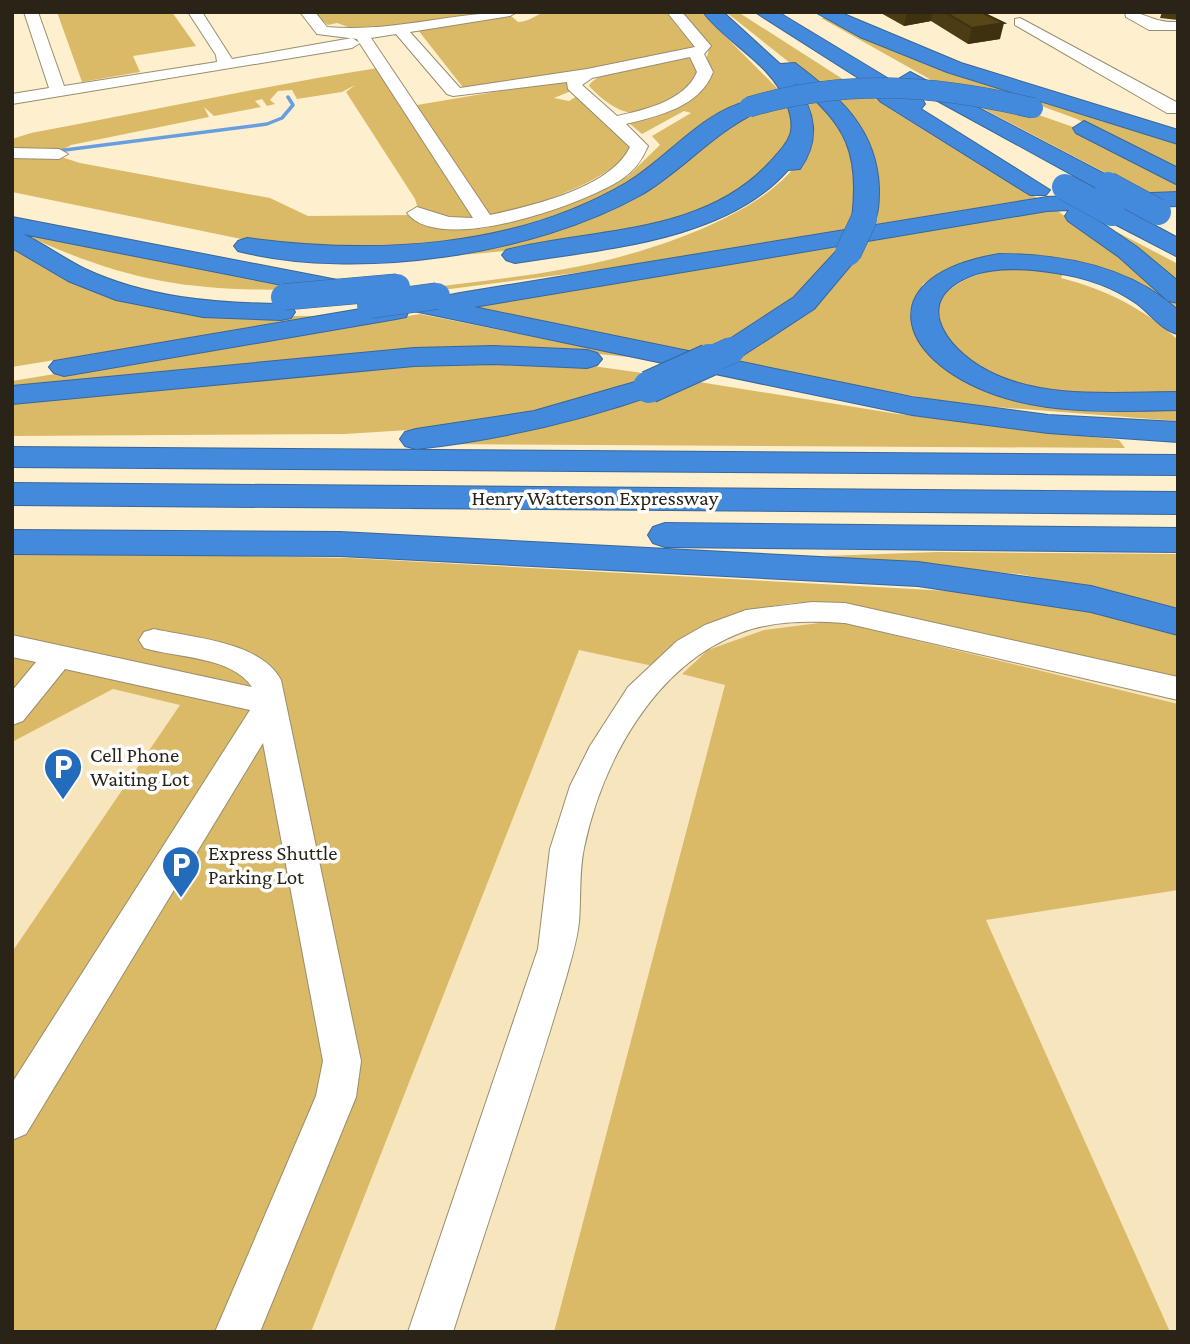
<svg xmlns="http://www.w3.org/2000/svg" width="1190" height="1344" viewBox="0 0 1190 1344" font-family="'Crimson Pro',serif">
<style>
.built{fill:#f6e5bd}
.green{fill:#dbba67}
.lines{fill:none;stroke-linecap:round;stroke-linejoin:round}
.stream{stroke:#689ee0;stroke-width:3.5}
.minor-casing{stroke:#998d6e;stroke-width:2}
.highway-casing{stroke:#3a6698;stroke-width:2}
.minor{fill:#fff;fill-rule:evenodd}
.highway{fill:#438add;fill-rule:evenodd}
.highway-bridge-far2-casing{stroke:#3a6698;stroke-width:21;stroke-linecap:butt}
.highway-bridge-far1-casing{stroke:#3a6698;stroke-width:27;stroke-linecap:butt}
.highway-bridge-casing{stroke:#3a6698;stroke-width:34;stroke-linecap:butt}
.highway-bridge-far2{stroke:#438add;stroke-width:20}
.highway-bridge-far1{stroke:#438add;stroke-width:26}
.highway-bridge{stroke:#438add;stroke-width:32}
.wall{fill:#4c3c14}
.shaded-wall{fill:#3e3110}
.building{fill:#584617;stroke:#3e3110;stroke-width:2}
.labels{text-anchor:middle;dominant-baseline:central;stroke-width:7;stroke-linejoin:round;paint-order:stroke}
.street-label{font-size:21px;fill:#2a2418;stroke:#fefefe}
.poi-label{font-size:21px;fill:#2a2418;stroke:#fefefe;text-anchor:start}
</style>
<rect width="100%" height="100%" fill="#fef0ce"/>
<polygon class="built" points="12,568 882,593 1178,663 1178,1332 12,1332"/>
<g class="green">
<polygon points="57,12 172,12 196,46 133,56 140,72 82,82"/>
<polygon points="311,12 494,12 367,34 337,23 328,25"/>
<path d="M545,12H670L698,45L695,48L677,54L465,90L418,30L510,15L518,22C531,21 535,15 545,12Z"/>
<polygon points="683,12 701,12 779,90 734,105 648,172 598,201 506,231 438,243 379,248 266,244 12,192 12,154 55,155 80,163 270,198 308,216 414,215 481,229 526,218 582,199 628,176 660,145 652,136 691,113 684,111 642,134 630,124 698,91 710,45"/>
<polygon points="726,12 738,12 849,83 819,86"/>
<polygon points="821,18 826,18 991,84 1178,144 1178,172 1077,119 1044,107 942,86"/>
<path d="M687,58L693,59L700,79C655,111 634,133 589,86C598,68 666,61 687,58Z"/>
<path d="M378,68L478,216L461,222L419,212L415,199L346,92L355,85L342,92L297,99L292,90L278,91L270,100L275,104L267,106L262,99L255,101L261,107L214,116L204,107L209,117L71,145L62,150L12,148V139L31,133C147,112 262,86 378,68Z"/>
<path d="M553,82H568L571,91L554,98L569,101L577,96L630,146V154C590,189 542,202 491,216L410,102L417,105Z"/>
<polygon points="861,90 1037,198 872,225 875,214 828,92"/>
<path d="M814,94L849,138L860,194L848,230L614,268L419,293L412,290C482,280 555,275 623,256C685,239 838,187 807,101Z"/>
<polygon points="957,95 1019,108 1076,128 1178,183 1178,193 1142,192"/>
<polygon points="788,99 793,121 789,144 748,188 683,218 505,251 420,259 564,224 711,131"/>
<path d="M1055,209L1127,261L1172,300L1178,306V320L1140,289L993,258L965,263L941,272L923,284L910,311L912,325L919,340L936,361L962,379L1178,408V421L969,405L877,390L730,360C780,325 836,297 864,241Z"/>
<path d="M17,231L308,289C192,293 122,281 17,231Z"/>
<polygon points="1117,232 1178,264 1178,285 1119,235"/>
<polygon points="840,245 790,303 702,355 467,307"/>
<polygon points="12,248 91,288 281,316 324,316 12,367"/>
<path d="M1007,268L1063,273L1061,278C1105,289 1145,309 1178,340V392C1123,392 1064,399 1012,381C931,355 898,285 1007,268Z"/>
<polygon points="420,314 639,358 588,353 12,388 12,381"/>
<polygon points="418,361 571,363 657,375 598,396 534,412 424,429 345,434 12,436 12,400"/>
<polygon points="687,380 898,414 1119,440 1125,448 434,444"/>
<path d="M12,552L349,558L986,593L1081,608L1178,633V681L825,602C744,601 718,624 653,666L579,650L311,1332H12V952L180,705L113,689L12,742Z"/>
<polygon points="937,552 1178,554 1178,608 1084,586 1019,574 824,556"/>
<polygon points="835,621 1178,704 1178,890 986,920 1170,1332 554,1332 725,685 682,674 708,650 764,630"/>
</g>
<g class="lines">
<polyline class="stream" points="57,151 267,124 282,118 293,105 288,97"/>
<defs>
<g id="minor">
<polygon points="24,12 38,12 64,86 217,62 216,55 188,12 202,12 232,59 352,38 360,43 352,48 12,104 12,94 49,88"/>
<path d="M300,12H315L327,27C391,33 453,12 517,12L510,16L410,32L460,88L587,69L695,47L667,12H682L711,46L704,54L713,72C700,107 658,116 626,124L648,146C642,160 635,170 622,179C585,204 440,256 407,213L417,207L449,217L473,218L357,39L317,34ZM396,34L447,94L453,96L567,82L568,89L630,147C611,188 531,206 490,215L371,38ZM690,57L697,72C685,101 644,110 617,116L582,85L592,78Z"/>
<path d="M1125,12C1147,12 1152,23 1178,22V30H1149L1126,17Z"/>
<polygon points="1020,18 1178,103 1178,113 1167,113 1015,25 1015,19"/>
<polygon points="12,148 59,149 68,154 59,159 12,158"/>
<path d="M812,602L845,603L1178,677V700L845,623C811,621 773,620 740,633C654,666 602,762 584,848C579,872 581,897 579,922C577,941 571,960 566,978C531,1097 490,1214 453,1332H408L538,949L550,849L570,786L590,746L628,687L677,641L705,625L746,610Z"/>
<path d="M154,629C193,638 260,641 281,680L361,1061L356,1097L260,1332H215L316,1096L323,1061L263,743L26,1134L12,1140V1083L250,710L65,669L23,721L12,725V691L36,662L12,657V635L252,687C231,656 177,658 144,648L139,640L144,632Z"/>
</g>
<g id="highway">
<path d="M703,12H723L780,64L795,63C839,96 877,129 879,188C879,199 879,215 873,224H855L852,219C860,154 847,124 795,83C815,111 821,139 800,169L788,170C726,241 603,249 515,263L506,260L502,255L506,250C594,228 704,235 770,162C790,140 798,132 786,102C771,63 727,44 703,12Z"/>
<polygon points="755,12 778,12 922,99 925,104 921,109 1050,190 1046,195 1030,195 881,102 877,98 882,93"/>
<polygon points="815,12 839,12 961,63 1178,130 1178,144 947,72 860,37"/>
<polygon points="910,72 1116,180 1120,185 1116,190 1100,190 903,82 900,78"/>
<path d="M749,101L760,107L757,112C713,133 682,171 641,195C534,255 357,281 238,251L234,246L238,241L247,238C373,255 513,249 626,183C667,159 701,112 749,101Z"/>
<polygon points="1084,121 1178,168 1178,185 1076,133 1073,128"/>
<path d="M1178,192V206L1122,208L1178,238V257L1103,218L1100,213L1102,209L1083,210L1137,247L1178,281V303L1168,301L1119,257L1068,221L1065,216L1069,210L1047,211L474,307L912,397L1048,415L1178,422V442L1048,433L912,415L409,310L406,317L396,319L64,376L54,373L49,367L54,361L384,305L23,234C44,244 63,258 85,269C147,298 213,303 281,304L291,306L295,312L291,318L281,320L203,317L116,300L68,281L12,248V217L446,301L450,295L460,293L1047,197Z"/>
<polygon points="848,245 857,248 861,253 814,309 742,356 732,359 722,356 718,350 722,344 794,297 839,248"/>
<path d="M999,254C1063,254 1129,266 1178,310V334C1161,330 1150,313 1136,303C1113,287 1084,277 1056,273C1031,269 1001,266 976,274C909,297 943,347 988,371C1043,400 1118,392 1178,392V410C1118,411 1054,415 996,395C893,359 872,275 999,254Z"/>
<polygon points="494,346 587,350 597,353 602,359 597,365 587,368 494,364 414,366 12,404 12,386 414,348"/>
<path d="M649,378L660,381L664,387L660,393C580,421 499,440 416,449L405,446L400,439L405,432L416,429L534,411Z"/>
<polygon points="12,447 1178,455 1178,475 12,467"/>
<polygon points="12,483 1178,492 1178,514 12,505"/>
<polygon points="665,523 1178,528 1178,552 665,547 653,543 648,535 653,527"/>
<polygon points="12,530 340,532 918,562 1091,586 1178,609 1178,635 1091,612 918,586 340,556 12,554"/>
</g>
</defs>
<use href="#minor" class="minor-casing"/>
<use href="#highway" class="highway-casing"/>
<use href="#minor" class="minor"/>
<use href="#highway" class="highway"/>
<defs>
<path id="highway-bridge-far2" d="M749,107C845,78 936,85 1033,108"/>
<g id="highway-bridge-far1">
<polyline points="1108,185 1158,212"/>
<polyline points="1065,187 1112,213"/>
<polyline points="848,253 864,219"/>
<polyline points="284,297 397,287"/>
<polyline points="370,305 437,296"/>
<polyline points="705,362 732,350"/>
</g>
<polyline id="highway-bridge" points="649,387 709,360"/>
</defs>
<use href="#highway-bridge-far2" class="highway-bridge-far2-casing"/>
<use href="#highway-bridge-far1" class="highway-bridge-far1-casing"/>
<use href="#highway-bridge" class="highway-bridge-casing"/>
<use href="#highway-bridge-far2" class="highway-bridge-far2"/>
<use href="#highway-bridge-far1" class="highway-bridge-far1"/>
<use href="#highway-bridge" class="highway-bridge"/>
</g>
<g class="wall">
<polygon points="879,12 981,12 1000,39 968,44 931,21 904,26"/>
<polygon points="1162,12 1178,12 1178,20 1160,18"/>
</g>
<g class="shaded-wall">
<polygon points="907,12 933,12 931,21 904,26"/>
<polygon points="1004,23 1000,39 968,44 972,28"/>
</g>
<polygon class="building" points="945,12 981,12 1004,23 972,28"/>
<defs>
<symbol id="parking-pin" viewBox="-11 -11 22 30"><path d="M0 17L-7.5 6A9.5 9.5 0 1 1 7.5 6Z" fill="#236bbb" stroke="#fefefe"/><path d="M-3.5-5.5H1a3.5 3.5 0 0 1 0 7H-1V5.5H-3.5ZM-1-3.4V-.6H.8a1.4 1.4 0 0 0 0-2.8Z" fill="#fff"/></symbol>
</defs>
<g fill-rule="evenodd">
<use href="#parking-pin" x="41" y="745" width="44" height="60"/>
<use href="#parking-pin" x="159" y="843" width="44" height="60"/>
</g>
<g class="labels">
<g class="street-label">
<text x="595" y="498">Henry Watterson Expressway</text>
</g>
<g class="poi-label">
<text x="90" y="755">Cell Phone<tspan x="90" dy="24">Waiting Lot</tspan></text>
<text x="208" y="853">Express Shuttle<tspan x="208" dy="24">Parking Lot</tspan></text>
</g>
</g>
<rect width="1190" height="1344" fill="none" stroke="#2a2418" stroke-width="28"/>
</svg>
